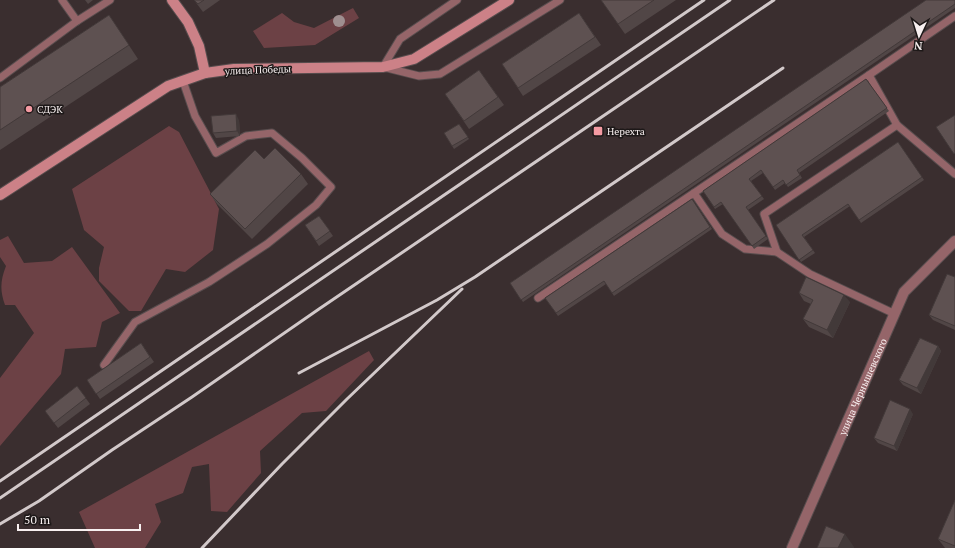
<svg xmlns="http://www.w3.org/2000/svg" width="955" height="548" viewBox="0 0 955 548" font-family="'PT Serif',serif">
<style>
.green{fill:#6c4145}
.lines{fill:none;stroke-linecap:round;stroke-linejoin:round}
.lane-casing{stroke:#584d4e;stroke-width:9}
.street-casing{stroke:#584d4e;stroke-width:12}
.secondary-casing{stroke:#584d4e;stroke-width:12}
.lane{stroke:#956569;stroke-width:7}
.street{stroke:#956569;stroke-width:10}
.secondary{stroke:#cc8187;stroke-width:10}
.rail{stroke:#d2c9ca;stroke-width:3}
.tree{fill:#9f8f90}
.wall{fill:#514646}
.shaded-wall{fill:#423939}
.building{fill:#5e5151;stroke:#423939}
.poi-dot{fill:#f49aa2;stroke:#1d1818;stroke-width:1.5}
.labels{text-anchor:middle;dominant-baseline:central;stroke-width:3;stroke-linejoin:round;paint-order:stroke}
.street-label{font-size:10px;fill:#f8f0f0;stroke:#1d1818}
.poi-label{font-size:10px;fill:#f8f0f0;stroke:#1d1818;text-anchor:start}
</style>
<rect width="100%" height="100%" fill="#3a2e2f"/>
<g class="green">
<polygon points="353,8 359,18 315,45 264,48 253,31 282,13 294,22 314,28"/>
<polygon points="169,126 179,132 219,209 213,250 185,272 166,269 141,311 129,311 99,281 99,268 104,247 84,230 72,189"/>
<path d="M8,236L24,263L52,261L72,247L120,313L102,322L96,347L65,349L61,374L0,446V378L34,333L15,305H5C0,291 0,281 6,266L0,257V240Z"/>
<polygon points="369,351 374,360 326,411 302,413 260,451 261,473 227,512 211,511 209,464 192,467 183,493 155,504 161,522 145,548 95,548 79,512"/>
</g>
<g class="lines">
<defs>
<g id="lane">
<polyline points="62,0 77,21"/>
<polyline points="457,0 400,39 383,67 419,76 440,74 560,0"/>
<polyline points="955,16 869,75 897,125 955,174"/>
<polyline points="0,78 77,21 110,0"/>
<polyline points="694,193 722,234 745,249 777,252"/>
<polyline points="538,298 869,75"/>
<polyline points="895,314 810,274 777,252 764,214 897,125"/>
<polyline points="104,365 135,322 209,282 267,244 316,205 331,187 302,158 272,133 246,136 216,153 195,116 183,81"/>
</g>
<g id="street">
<path id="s1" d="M792,548L904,292L955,241"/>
</g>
<g id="secondary">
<polyline points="172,0 188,22 199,46 205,73"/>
<polyline points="0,195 168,86 205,73 234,69 383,67 414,59 509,0"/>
</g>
</defs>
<use href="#lane" class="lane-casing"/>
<use href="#street" class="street-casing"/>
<use href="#secondary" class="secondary-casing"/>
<use href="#lane" class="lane"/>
<use href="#street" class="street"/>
<use href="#secondary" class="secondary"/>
<g class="rail">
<polyline points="299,373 437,300 475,277 783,68"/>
<polyline points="0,481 704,0"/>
<polyline points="0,498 730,0"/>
<polyline points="0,524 39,501 112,450 192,397 319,309 774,0"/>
<polyline points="202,548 282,464 347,399 462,289"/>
</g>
</g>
<circle class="tree" cx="339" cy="21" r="6"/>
<g class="wall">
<polygon points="85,0 93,0 88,4"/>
<polygon points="194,0 220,0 203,12"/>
<polygon points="601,0 676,0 625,34"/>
<polygon points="955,0 955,8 523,302 510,283"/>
<polygon points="579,13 601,45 523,96 502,64"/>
<polygon points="109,15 138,59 0,150 0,87"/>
<polygon points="479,70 504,105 469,129 445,94"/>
<polygon points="866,79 889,111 799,173 802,178 788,187 785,183 775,190 763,173 751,181 764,199 748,210 768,239 754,249 723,204 715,209 703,191"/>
<polygon points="239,120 240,136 216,138 213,133"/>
<polygon points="459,124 469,139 454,149 444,133"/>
<polygon points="898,142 924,180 861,223 850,206 804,237 815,253 801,262 776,225"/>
<polygon points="264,159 301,174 308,184 252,239 217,204 210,194"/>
<polygon points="692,199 712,229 614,296 606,284 558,316 545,298"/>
<polygon points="319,216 333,236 319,246 305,225"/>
<polygon points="955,277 955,330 933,320 929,315"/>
<polygon points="799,293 850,302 833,338 809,327 803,319 811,304 804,301"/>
<polygon points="141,343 154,362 100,399 87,380"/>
<polygon points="938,346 941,351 921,394 903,385 899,380"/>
<polygon points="77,386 90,404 58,428 45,411"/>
<polygon points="913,414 897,451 878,443 874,438"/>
<polygon points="955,500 955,548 945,548 938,539"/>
</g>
<g class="shaded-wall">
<polygon points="236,114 239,120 240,136 237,131"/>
<polygon points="844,295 850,302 833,338 827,330"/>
<polygon points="938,346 941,351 921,394 917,388"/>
<polygon points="910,409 913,414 897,451 894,446"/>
<polygon points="845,534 854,547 854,548 838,548"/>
</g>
<g class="building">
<polygon points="194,0 204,0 198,4"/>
<polygon points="601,0 654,0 618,24"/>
<polygon points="926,0 955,0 955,4 521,300 510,283"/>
<polygon points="579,13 595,37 518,88 502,64"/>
<polygon points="109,15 129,45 0,130 0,87"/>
<polygon points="479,70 498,97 464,121 445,94"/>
<polygon points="866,79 887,108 797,170 800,175 786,185 783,180 773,187 761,170 749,179 762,196 746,207 766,236 752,246 721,202 714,207 703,191"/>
<polygon points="236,114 237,131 213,133 211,116"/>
<polygon points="955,115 955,153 954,154 936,127"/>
<polygon points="459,124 468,137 452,146 444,133"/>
<polygon points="898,142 922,177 859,220 848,204 802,235 813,250 799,260 776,225"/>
<polygon points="275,148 301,174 245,229 210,194 255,150 264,159"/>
<polygon points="692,199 710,227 612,293 604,281 556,313 545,298"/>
<polygon points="319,216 330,231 316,241 305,225"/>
<polygon points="947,274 955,277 955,326 929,315"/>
<polygon points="806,277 844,295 827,330 803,319 813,300 799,293"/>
<polygon points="920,338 938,346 917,388 899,380"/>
<polygon points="141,343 150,357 96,394 87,380"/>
<polygon points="77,386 86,398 54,423 45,411"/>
<polygon points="890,400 910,409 894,446 874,438"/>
<polygon points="955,500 955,546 938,539"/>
<polygon points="826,526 845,534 838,548 817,548"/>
</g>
<g class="poi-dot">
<circle cx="29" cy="109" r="4"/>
<rect x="593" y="126" width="10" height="10" rx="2"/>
</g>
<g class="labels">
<g class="street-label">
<text transform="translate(258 70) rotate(-2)">улица Победы</text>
<text stroke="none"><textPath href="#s1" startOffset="176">улица Чернышевского</textPath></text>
</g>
<g class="poi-label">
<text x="37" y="109">СДЭК</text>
<text x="607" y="131">Нерехта</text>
</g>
</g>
<g transform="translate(919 36) rotate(184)" stroke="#1d1818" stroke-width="3" paint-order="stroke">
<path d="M0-3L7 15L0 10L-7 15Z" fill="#f8f0f0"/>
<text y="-6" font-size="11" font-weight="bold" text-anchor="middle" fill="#f8f0f0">N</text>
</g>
<path d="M18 524v6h122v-6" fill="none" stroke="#f8f0f0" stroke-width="2"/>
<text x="24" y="524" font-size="12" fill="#f8f0f0" stroke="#1d1818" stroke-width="3" paint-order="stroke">50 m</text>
</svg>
